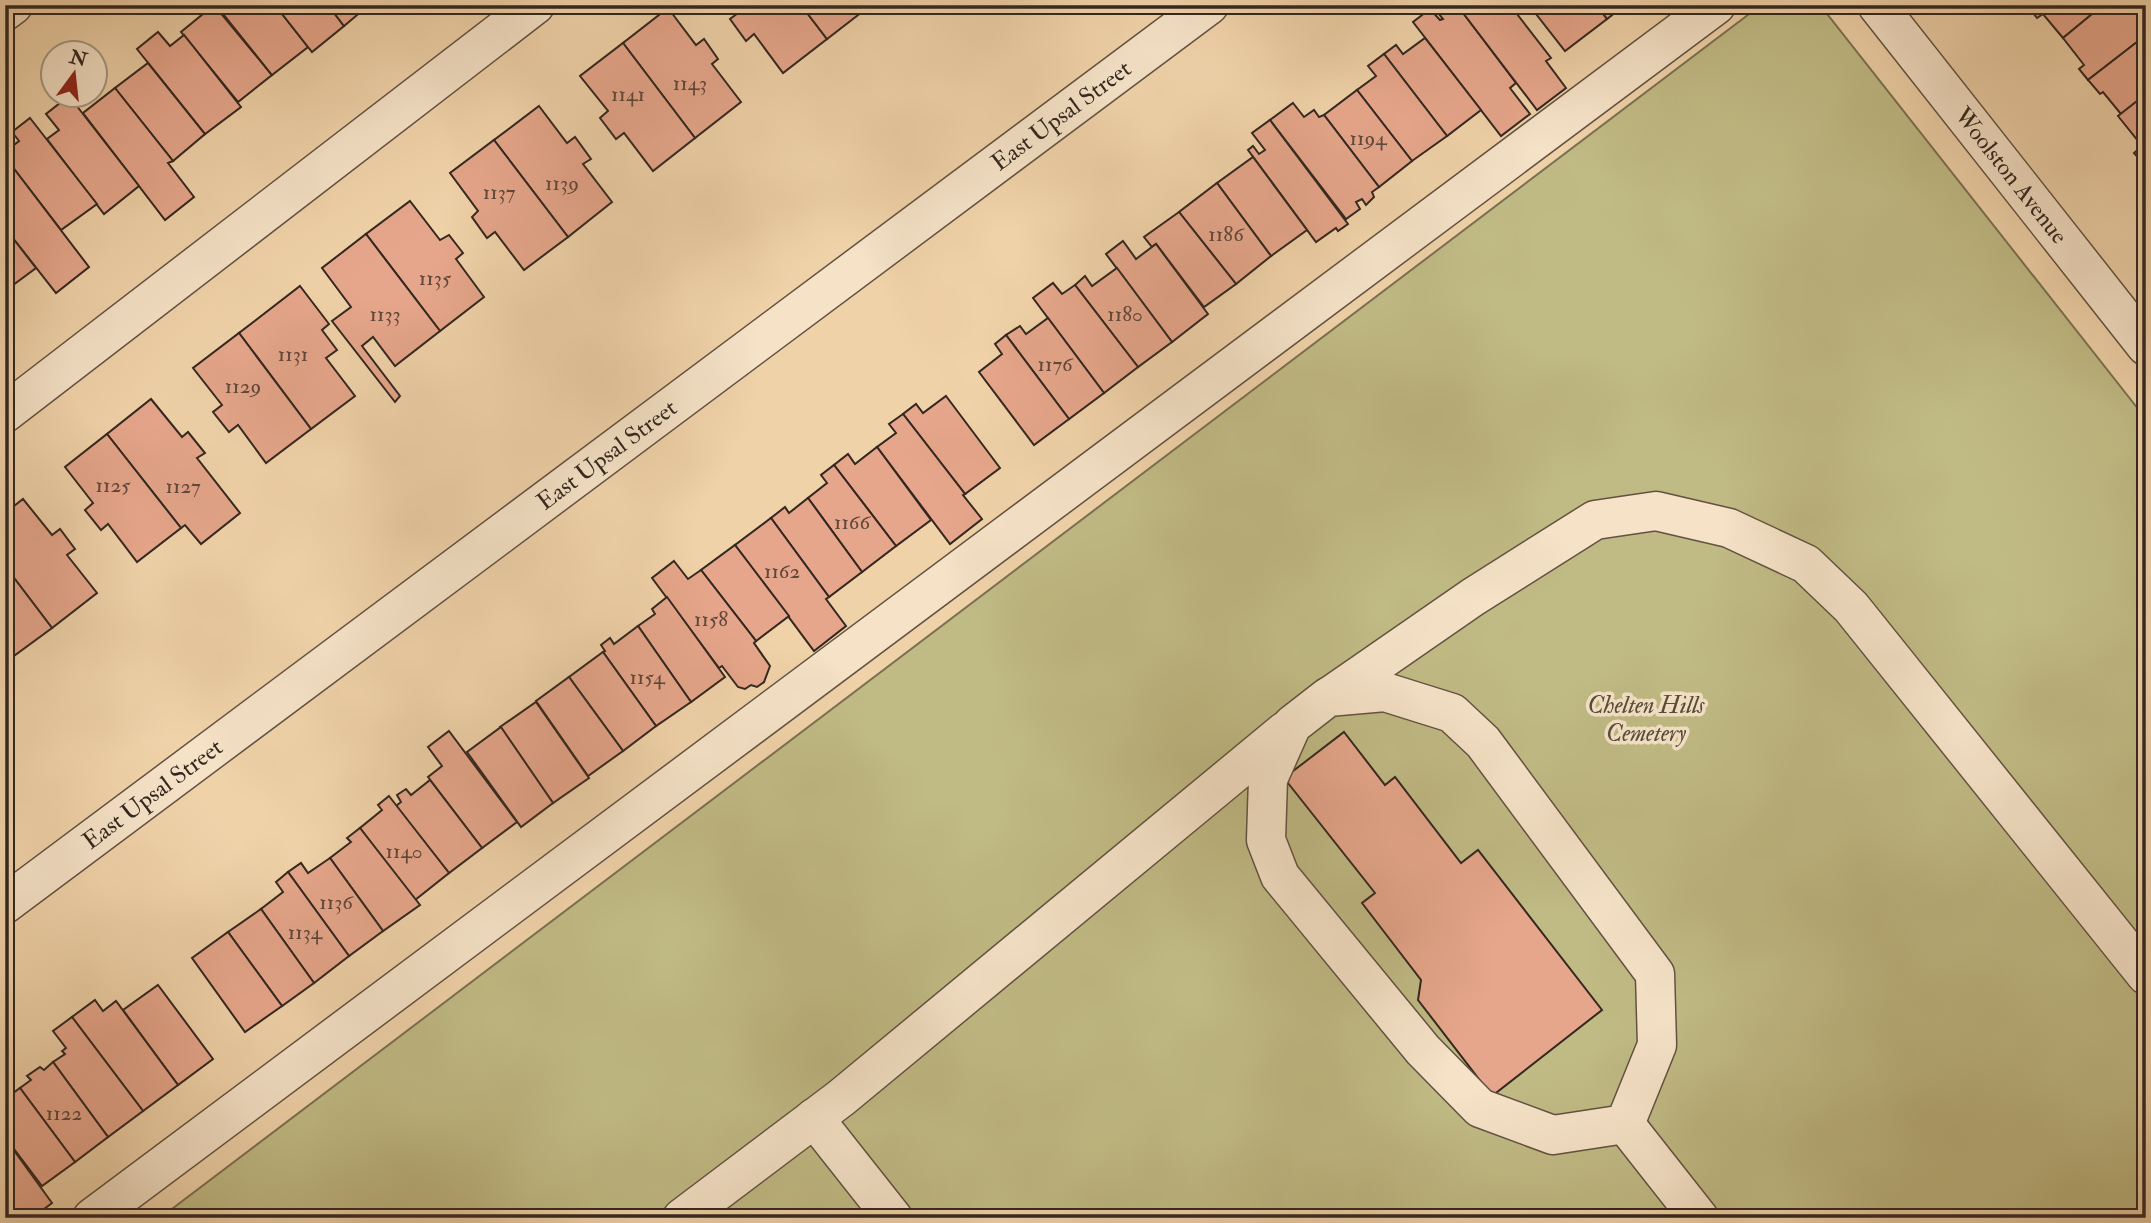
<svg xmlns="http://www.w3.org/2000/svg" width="2151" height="1223" viewBox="0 0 2151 1223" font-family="'IM FELL Double Pica',serif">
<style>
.green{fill:#c0ba84;stroke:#7a7052;stroke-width:2}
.building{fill:#e6a68b;stroke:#332720;stroke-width:2}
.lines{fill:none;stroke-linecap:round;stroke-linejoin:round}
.minor-casing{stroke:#625242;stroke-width:41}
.minor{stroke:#f5e2c7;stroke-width:38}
.labels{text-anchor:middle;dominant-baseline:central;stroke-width:7;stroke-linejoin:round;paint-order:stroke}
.number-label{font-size:21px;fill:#60473b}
.street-label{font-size:24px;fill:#332720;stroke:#f5e2c7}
.park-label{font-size:24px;font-style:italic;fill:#564c39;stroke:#f5e2c7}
</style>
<rect width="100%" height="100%" fill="#f0d2a9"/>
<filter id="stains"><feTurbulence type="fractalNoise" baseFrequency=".00286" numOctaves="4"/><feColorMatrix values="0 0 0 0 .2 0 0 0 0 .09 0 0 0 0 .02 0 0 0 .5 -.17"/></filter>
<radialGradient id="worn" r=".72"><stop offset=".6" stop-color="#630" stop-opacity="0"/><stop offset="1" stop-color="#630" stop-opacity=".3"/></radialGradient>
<polygon class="green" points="1761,5 1820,5 2146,419 2146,1218 160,1218"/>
<g class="building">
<polygon points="214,5 272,75 238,102 181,32"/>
<polygon points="216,5 275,5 308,47 272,75"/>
<polygon points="275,5 328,5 344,26 312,52"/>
<polygon points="328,5 369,5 344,26"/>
<polygon points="731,5 801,5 827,39 783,73 754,34 746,41 730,19 738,13"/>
<polygon points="801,5 871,5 827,39"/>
<polygon points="1448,5 1457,5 1516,83 1510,88 1530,114 1501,136 1413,22 1430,9 1440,20 1443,19 1438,13"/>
<polygon points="1457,5 1510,5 1551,58 1546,61 1566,88 1537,110"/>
<polygon points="1529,5 1597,5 1607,19 1565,51"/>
<polygon points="1597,5 1625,5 1607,19"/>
<polygon points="2027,5 2103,5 2063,38 2043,14 2037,18"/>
<polygon points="2103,5 2146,5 2146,35 2088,80 2079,69 2084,65 2063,38"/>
<polygon points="668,8 696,45 704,39 718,59 712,64 741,102 695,138 623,43"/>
<polygon points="158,32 170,46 184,35 241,107 205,134 137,49"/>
<polygon points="2146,35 2146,94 2121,114 2103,92 2100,94 2088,80"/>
<polygon points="1425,38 1481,110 1447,136 1384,54 1396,45 1403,54"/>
<polygon points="623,43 695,138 653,171 624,133 616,139 600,118 608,111 580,76"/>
<polygon points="1384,54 1447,136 1412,161 1357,90 1376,76 1368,66"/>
<polygon points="148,63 205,134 173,161 115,88"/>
<polygon points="115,88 173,161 168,163 194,197 165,220 83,113"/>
<polygon points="1357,90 1412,161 1379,187 1324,115"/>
<polygon points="2146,94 2146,159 2142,162 2134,153 2142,146 2118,116"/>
<polygon points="69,96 139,186 104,214 47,139 59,130 46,114"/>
<polygon points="1293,103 1304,117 1314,110 1319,117 1324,115 1379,187 1372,192 1374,197 1366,205 1362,199 1356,202 1360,209 1346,219 1270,120"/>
<polygon points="539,106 567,143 575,137 591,159 583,164 612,202 568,237 494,140"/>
<polygon points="30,118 97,204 61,230 5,157 5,152 19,141 12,132"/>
<polygon points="1270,120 1348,224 1338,231 1336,228 1316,242 1248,150 1253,146 1259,154 1265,150 1252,133"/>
<polygon points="494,140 568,237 524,270 495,232 487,238 472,217 478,211 450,173"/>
<polygon points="5,157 89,267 56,293 5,228"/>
<polygon points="1253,157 1307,230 1271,256 1217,183"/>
<polygon points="1217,183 1271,256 1236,284 1179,212"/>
<polygon points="410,201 440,240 449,235 463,253 456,259 484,297 440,331 366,234"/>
<polygon points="1179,212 1236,284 1204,307 1156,244 1152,247 1144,237"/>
<polygon points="5,228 36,268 5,291"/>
<polygon points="366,234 440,331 395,366 373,337 362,346 400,396 395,402 332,321 351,307 322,268"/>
<polygon points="1123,241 1136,259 1156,244 1208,314 1172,342 1106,254"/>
<polygon points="1117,268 1172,342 1138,367 1075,285 1085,276 1092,286"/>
<polygon points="1053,283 1062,294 1075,285 1138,367 1104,393 1033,298"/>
<polygon points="300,286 329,324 322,330 337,350 326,358 355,396 311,429 239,333"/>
<polygon points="1048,318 1104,393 1069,419 1006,335 1020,326 1026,334"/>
<polygon points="239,333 311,429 266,463 238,425 229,432 213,412 222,405 193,368"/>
<polygon points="1006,335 1069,419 1034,445 979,372 1002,354 995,344"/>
<polygon points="946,396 1000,468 965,494 903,414 916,404 923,413"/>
<polygon points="151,399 182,437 188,432 205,453 197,458 240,513 201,544 185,525 181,528 107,434"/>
<polygon points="903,414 965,494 963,495 982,519 950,544 877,447 896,433 889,424"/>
<polygon points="107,434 181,528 137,562 108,524 101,530 85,510 93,503 65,467"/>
<polygon points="877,447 931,520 896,546 834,465 848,454 855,464"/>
<polygon points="834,465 896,546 862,572 808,498 827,483 821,475"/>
<polygon points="808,498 862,572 829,597 771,518 785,507 789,513"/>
<polygon points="23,499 52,535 60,529 75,549 67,555 97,593 52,628 5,566 5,513"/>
<polygon points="771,518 829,597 826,599 846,626 814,651 735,545"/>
<polygon points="735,545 789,616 756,641 701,570"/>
<polygon points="674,561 688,579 701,570 756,641 754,643 770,666 764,682 757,687 751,685 745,689 738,687 722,666 719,668 652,578"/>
<polygon points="5,566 52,628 7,661 5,658"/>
<polygon points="667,597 725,677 691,702 638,626 655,614 652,609"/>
<polygon points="638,626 691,702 656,726 603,652 605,651 601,645 610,638 614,644"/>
<polygon points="603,652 656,726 623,751 569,677"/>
<polygon points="569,677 623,751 588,776 536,701"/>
<polygon points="536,702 589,778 553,803 500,727"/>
<polygon points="501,727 553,803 521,827 467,752"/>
<polygon points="449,731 517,822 482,848 428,777 442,766 428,747"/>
<polygon points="1344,732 1385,785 1395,777 1461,863 1478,850 1602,1010 1492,1096 1418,1000 1421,980 1362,903 1375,893 1284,778"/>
<polygon points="430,780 482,848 449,873 396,806 401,802 397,795 406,789 411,795"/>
<polygon points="389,796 449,873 415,900 360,828 382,810 378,805"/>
<polygon points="360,828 420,905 383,931 330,858 351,842 347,838"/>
<polygon points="330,858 383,931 349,956 288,872 301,863 308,873"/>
<polygon points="288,872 349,956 314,983 261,909 283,892 276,882"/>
<polygon points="261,909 314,983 282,1006 228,932"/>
<polygon points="228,932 282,1006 245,1032 192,958"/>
<polygon points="158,985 213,1059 178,1085 123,1010"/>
<polygon points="95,1000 103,1011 116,1001 178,1085 143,1111 72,1017"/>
<polygon points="72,1017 143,1111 108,1137 53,1062 65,1054 62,1051 66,1048 53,1031"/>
<polygon points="53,1062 108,1137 75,1162 20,1088 31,1080 27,1076 40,1067 44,1070"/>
<polygon points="20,1088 75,1162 42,1186 5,1137 5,1099"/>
<polygon points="5,1138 52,1203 32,1218 14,1218 5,1207"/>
</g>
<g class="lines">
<defs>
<g id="minor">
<path id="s1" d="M1877,5L2146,346"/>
<polyline points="5,11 13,5"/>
<polyline points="5,413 535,5"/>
<polygon points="1385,692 1452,713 1483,742 1655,974 1657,1045 1625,1124 1553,1135 1480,1108 1423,1050 1280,876 1266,840 1268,779 1292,725 1328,697"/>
<polyline points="1330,696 1473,597 1595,520 1656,511 1729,528 1806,564 1851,607 2146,975"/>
<path id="s2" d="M5,904L1209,5"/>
<polyline points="814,1118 893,1218"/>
<polyline points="1625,1124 1699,1218"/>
<polyline points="92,1218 1716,5"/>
<polyline points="682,1218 841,1098 1285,731"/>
</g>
</defs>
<use href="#minor" class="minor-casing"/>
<use href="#minor" class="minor"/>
</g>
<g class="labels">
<g class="number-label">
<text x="690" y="83">1143</text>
<text x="628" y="94">1141</text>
<text x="1368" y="138">1194</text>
<text x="562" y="183">1139</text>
<text x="499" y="192">1137</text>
<text x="1226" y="234">1186</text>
<text x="435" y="278">1135</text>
<text x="385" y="314">1133</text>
<text x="1125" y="314">1180</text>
<text x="293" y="354">1131</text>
<text x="1055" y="364">1176</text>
<text x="243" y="386">1129</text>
<text x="113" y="485">1125</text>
<text x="183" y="486">1127</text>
<text x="852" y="522">1166</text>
<text x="782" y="571">1162</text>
<text x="711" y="619">1158</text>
<text x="647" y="677">1154</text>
<text x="404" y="851">1140</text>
<text x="336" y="902">1136</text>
<text x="305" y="932">1134</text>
<text x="64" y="1113">1122</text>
</g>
<g class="street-label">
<text stroke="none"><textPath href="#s2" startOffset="1318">East Upsal Street</textPath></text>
<text stroke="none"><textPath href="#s1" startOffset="217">Woolston Avenue</textPath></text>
<text stroke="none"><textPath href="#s2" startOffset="751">East Upsal Street</textPath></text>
<text stroke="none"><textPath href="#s2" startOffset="184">East Upsal Street</textPath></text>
</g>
<g class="park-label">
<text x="1646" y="705">Chelten Hills<tspan x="1646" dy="28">Cemetery</tspan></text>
</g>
</g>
<rect width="2151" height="1223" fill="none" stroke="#f0d2a9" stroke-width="28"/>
<rect x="7" y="7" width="2137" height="1209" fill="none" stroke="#332720" stroke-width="3.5"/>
<rect x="14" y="14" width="2123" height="1195" fill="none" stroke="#332720" stroke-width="2"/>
<g transform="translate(74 74) rotate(15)"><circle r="33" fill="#f5e2c7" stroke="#a79784" stroke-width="2"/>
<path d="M0-5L12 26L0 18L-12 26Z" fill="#8f2418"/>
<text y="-10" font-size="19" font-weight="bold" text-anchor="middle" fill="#332720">N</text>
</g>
<rect width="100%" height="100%" filter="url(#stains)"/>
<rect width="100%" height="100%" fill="url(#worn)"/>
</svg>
